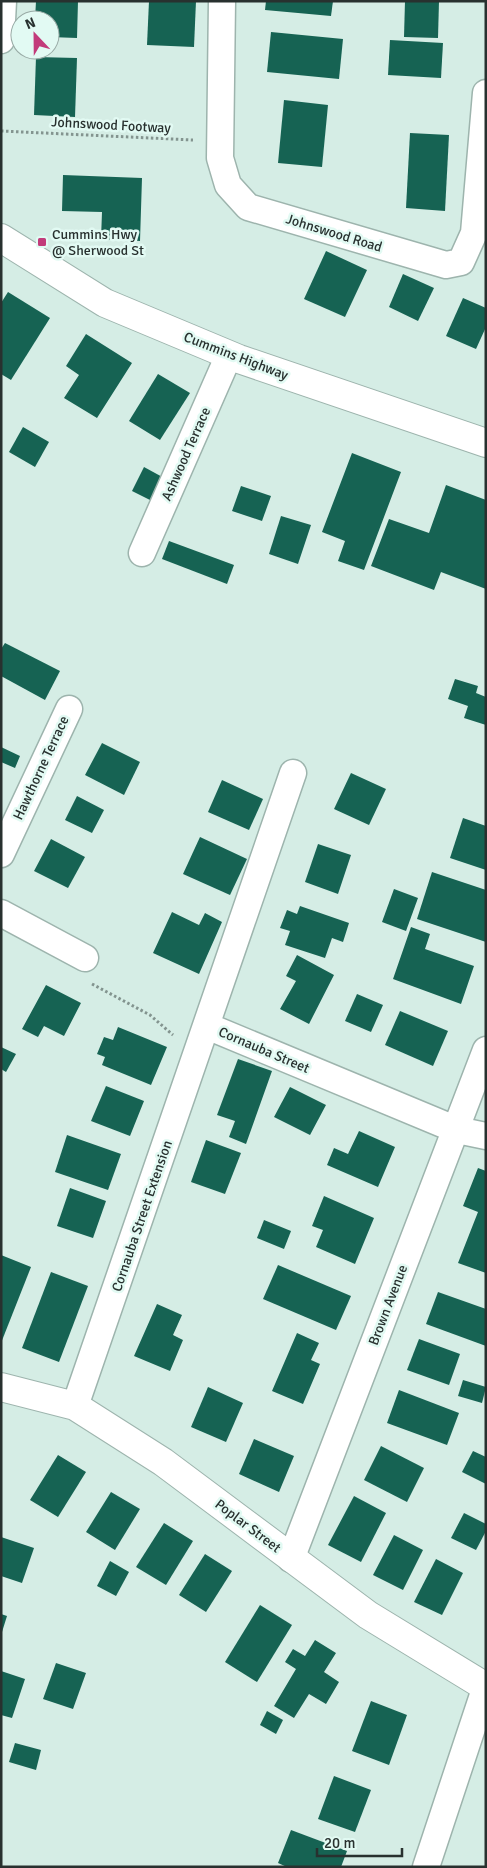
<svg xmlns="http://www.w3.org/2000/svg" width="487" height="1868" viewBox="0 0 487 1868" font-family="Signika,sans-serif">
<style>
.building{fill:#166353}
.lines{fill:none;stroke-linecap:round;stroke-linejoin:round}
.street-casing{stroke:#9db4ad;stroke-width:29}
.secondary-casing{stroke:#9db4ad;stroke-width:30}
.primary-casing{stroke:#9db4ad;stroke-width:30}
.path{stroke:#83948f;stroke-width:3;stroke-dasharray:2.5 2.5;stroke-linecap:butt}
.street{stroke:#fff;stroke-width:26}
.secondary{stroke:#fff;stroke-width:28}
.primary{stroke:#fff;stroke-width:28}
.poi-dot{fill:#c23b7a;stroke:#e2faf3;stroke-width:2}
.labels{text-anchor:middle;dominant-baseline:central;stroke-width:5;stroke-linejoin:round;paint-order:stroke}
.street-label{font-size:14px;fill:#28312f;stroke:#e2faf3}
.poi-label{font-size:14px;fill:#28312f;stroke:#e2faf3;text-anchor:start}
</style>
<rect width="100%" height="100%" fill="#d5ede5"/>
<g class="building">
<polygon points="36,1 78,1 77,38 50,37 50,20 35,20"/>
<polygon points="149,1 196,1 194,47 147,45"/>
<polygon points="266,1 333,1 331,16 265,10"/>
<polygon points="405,1 439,1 438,38 404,37"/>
<polygon points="271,32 343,39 339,79 267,72"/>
<polygon points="390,40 443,43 441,78 388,75"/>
<polygon points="36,57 77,58 75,117 34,115"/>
<polygon points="284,100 328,105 322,167 278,163"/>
<polygon points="410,133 449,135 445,211 406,208"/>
<polygon points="63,175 142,178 140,241 101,239 102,212 62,211"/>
<polygon points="326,251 367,270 345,317 304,299"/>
<polygon points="403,274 434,288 418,321 389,307"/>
<polygon points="8,292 50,318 11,380 1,374 1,303"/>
<polygon points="463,298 486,308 486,327 476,349 446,336"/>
<polygon points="86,334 132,363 97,418 64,398 79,375 66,366"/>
<polygon points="158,374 190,393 160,440 129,421"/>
<polygon points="23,427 49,442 35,467 9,452"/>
<polygon points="352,453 401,472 364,570 338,561 345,541 322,532"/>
<polygon points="144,467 166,479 154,502 132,491"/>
<polygon points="446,485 486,500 486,589 441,572 434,590 371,566 389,519 429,533"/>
<polygon points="241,486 271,496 262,521 232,511"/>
<polygon points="281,516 311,525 298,564 269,554"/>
<polygon points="169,541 234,565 227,584 162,559"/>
<polygon points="5,643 60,671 45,700 1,676 1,649"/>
<polygon points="455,679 478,686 476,693 486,697 486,725 464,718 468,706 448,699"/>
<polygon points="102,743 140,762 124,795 85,775"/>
<polygon points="1,747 20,756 15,768 1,762"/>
<polygon points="351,773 386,789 369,825 334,809"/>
<polygon points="222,780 263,799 249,830 208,812"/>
<polygon points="77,796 104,810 92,833 65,820"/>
<polygon points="463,818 486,826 486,870 450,858"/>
<polygon points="200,837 247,859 230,895 183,874"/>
<polygon points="51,839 85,857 68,888 34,871"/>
<polygon points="318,844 351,855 338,894 305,882"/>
<polygon points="432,872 486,890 486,942 417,919"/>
<polygon points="394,889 418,898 406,931 382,922"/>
<polygon points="300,906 349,923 343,942 332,938 325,958 285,945 290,931 280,928 287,910 297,914"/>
<polygon points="172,912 199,925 205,913 222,922 199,974 153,953"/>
<polygon points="411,927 430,934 425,949 474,966 461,1004 393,979"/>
<polygon points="297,955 334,975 309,1024 280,1009 296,981 286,976"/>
<polygon points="46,985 81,1003 64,1036 44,1026 38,1037 22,1029"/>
<polygon points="357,994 383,1005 371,1032 345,1021"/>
<polygon points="400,1011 448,1031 433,1066 385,1045"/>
<polygon points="118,1027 167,1047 151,1085 102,1065 105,1057 97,1054 104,1037 113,1040"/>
<polygon points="1,1047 16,1054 6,1072 1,1069"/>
<polygon points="238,1059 272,1071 246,1144 229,1137 235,1121 217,1115"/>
<polygon points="106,1086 144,1101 130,1136 91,1121"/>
<polygon points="290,1087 326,1105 310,1135 274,1117"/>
<polygon points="359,1131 395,1147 378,1187 327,1165 334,1148 348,1154"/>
<polygon points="67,1135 121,1154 108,1190 55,1172"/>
<polygon points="206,1140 241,1153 225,1194 191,1182"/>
<polygon points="478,1168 486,1171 486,1273 458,1263 478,1212 463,1206"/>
<polygon points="70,1188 106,1201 93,1238 57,1226"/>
<polygon points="324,1196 374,1218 355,1264 316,1247 323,1230 312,1226"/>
<polygon points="264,1220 291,1231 284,1249 257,1238"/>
<polygon points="1,1255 31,1267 1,1343"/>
<polygon points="278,1265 351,1296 336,1330 263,1299"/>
<polygon points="51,1272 88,1286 59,1362 22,1348"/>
<polygon points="438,1292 486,1309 486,1346 426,1324"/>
<polygon points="157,1304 182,1315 173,1335 183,1340 170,1371 134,1356"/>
<polygon points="297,1333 319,1343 311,1360 320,1364 303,1404 272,1391"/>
<polygon points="419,1339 460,1354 449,1385 407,1370"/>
<polygon points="463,1380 486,1387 482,1403 458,1396"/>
<polygon points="208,1387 243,1403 226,1442 191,1427"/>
<polygon points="399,1390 459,1413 447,1445 387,1423"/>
<polygon points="254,1439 294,1456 279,1492 239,1474"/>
<polygon points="381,1446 424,1468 407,1502 364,1480"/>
<polygon points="473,1451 486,1457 486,1484 462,1472"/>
<polygon points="58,1455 86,1472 58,1517 30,1500"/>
<polygon points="111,1492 140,1509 115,1550 86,1532"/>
<polygon points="354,1496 386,1513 361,1562 328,1545"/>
<polygon points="464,1513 486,1524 486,1531 476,1550 451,1538"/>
<polygon points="164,1523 193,1541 166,1585 136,1567"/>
<polygon points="394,1535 423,1550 403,1590 373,1575"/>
<polygon points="1,1537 34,1548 22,1583 1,1576"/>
<polygon points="205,1554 232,1571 206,1612 179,1595"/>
<polygon points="436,1559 463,1573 442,1615 414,1602"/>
<polygon points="110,1561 129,1572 116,1596 97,1586"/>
<polygon points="260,1605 292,1625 257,1682 225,1662"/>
<polygon points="1,1614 7,1616 2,1632 1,1632"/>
<polygon points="315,1640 336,1653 324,1672 339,1682 326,1704 309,1694 294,1718 274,1706 296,1669 285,1662 293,1649 305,1656"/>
<polygon points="56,1663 86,1673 73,1709 43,1699"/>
<polygon points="1,1671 25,1679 12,1718 1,1715"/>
<polygon points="371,1701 407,1715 389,1765 352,1751"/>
<polygon points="267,1711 283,1720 276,1734 260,1725"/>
<polygon points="15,1743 41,1750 36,1770 9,1762"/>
<polygon points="334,1776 371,1790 355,1832 318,1819"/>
<polygon points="291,1830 347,1851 341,1867 287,1867 278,1863"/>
</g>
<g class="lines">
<defs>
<g id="street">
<polyline points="222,1 220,158 228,185 248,207 446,265 461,262 474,233 486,93"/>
<polyline points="1,40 3,1"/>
<polyline points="142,553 229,355"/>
<polyline points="1,854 69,709"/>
<polyline points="1,913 85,958"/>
<polyline points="207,1026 457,1130 486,1136"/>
<polyline points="75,1406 293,773"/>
<polyline points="291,1559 486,1050"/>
<polyline points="426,1867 486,1686"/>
</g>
<polyline id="secondary" points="1,1387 75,1406 163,1462 368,1615 486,1687"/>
<polyline id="primary" points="1,238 105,303 239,359 486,443"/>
</defs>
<use href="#street" class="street-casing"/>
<use href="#secondary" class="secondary-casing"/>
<use href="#primary" class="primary-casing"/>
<g class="path">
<polyline points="1,131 193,140"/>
<polyline points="92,984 150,1015 173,1035"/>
</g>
<use href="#street" class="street"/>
<use href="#secondary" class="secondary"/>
<use href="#primary" class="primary"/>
</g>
<rect class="poi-dot" x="37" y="237" width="10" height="10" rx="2.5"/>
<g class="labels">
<g class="street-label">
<text transform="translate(111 125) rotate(3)">Johnswood Footway</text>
<text transform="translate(334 233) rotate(17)">Johnswood Road</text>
<text transform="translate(236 356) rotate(21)">Cummins Highway</text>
<text transform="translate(186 454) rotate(-66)">Ashwood Terrace</text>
<text transform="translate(41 768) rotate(-65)">Hawthorne Terrace</text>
<text transform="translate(264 1050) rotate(23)">Cornauba Street</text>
<text transform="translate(142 1216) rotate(-71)">Cornauba Street Extension</text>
<text transform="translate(388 1305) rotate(-69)">Brown Avenue</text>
<text transform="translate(248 1526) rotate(37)">Poplar Street</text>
</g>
<g class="poi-label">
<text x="52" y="234">Cummins Hwy<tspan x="52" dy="16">@ Sherwood St</tspan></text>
</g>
</g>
<rect width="487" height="1868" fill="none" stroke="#28312f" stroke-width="5"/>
<g transform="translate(35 35) rotate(338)"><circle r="24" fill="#e2faf3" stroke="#98aaa5"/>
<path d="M0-4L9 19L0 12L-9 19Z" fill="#c23b7a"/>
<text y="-8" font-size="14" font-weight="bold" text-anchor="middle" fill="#28312f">N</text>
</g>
<path d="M317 1848v8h85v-8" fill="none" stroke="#28312f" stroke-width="2.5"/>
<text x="324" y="1848" font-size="15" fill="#28312f" stroke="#e2faf3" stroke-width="4" paint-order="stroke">20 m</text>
</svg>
